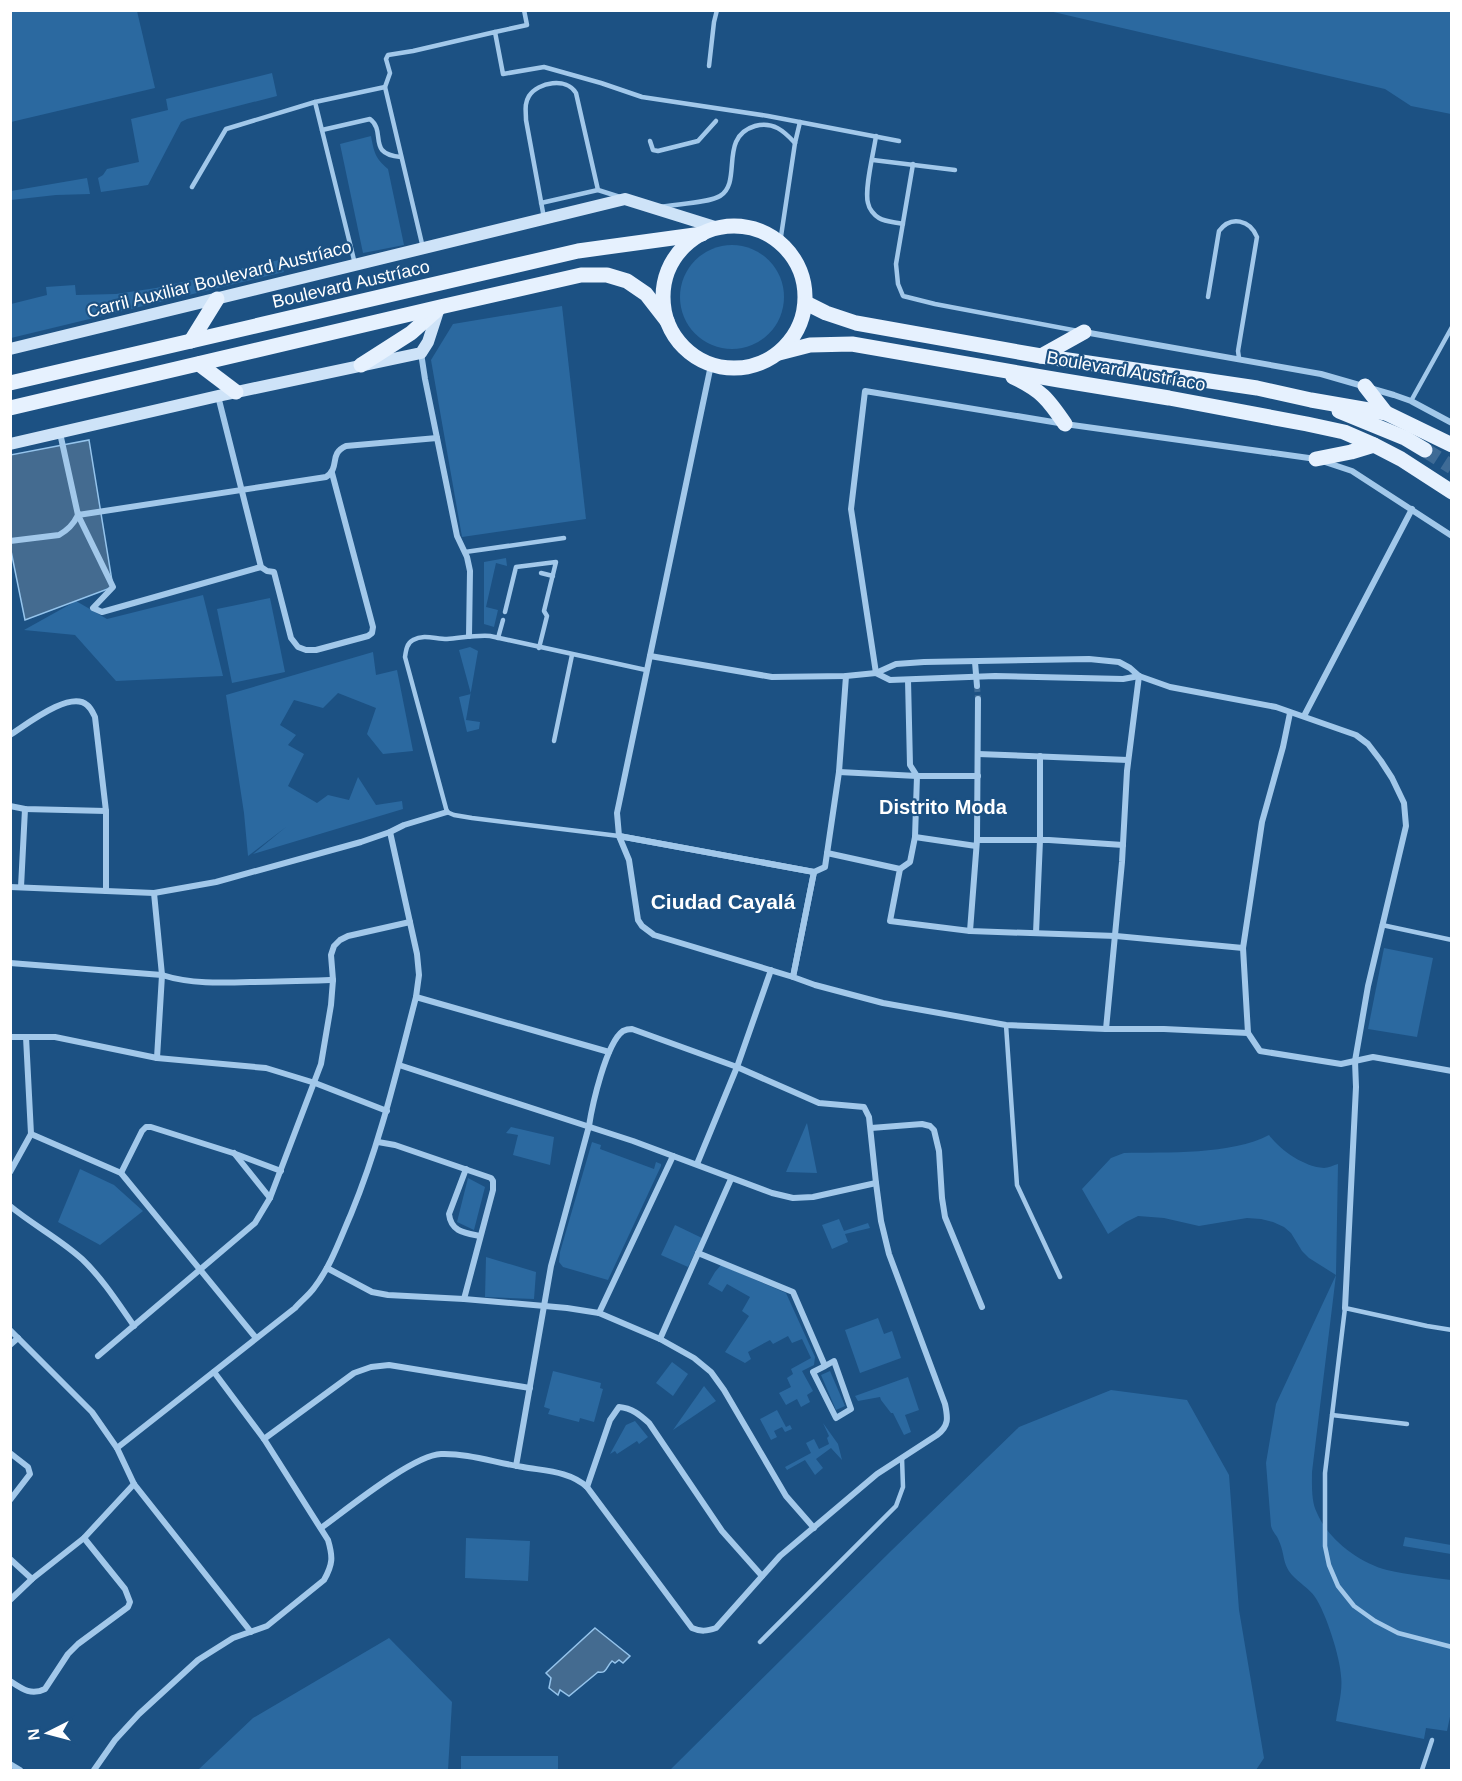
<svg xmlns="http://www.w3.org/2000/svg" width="1462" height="1781" viewBox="0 0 1462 1781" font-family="Arial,sans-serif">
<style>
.green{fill:#2b69a0}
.water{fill:#446b90;stroke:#95c4ec;stroke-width:1.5}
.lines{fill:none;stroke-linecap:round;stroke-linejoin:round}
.street-tunnel{stroke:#3e6b96;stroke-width:6;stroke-dasharray:6 3;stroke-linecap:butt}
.primary-tunnel{stroke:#3e6b96;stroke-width:15;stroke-dasharray:15 8;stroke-linecap:butt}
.lane{stroke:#a2c8ea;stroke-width:4.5}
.street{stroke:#a2c8ea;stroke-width:6}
.secondary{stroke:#cee3f8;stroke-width:12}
.primary{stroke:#e6f1fe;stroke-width:15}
.labels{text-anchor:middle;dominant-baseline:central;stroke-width:4.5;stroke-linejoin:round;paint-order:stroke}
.street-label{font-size:18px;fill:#fff;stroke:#1c5183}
.neighbourhood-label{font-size:20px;font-weight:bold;fill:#fff;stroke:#1c5183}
.quarter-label{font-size:21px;font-weight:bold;fill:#fff;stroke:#1c5183}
</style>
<rect width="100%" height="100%" fill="#1c5183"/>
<g class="green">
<polygon points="10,11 137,11 155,88 11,122"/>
<polygon points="1049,11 1451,11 1451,114 1411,106 1385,89"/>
<polygon points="272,73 277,96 187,119 181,122 148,185 101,192 98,178 103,175 107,169 139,162 131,119 168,110 166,99"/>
<path d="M371,136C374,152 375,158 388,169L404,245L363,253L340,144Z"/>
<polygon points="87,178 90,194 56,195 11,200 11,191"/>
<circle cx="732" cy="297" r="52"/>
<polygon points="279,260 284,272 11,338 11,304 47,295 46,287 75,285 76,295 116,294 156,288"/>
<polygon points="562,306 586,519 462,537 431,360 453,324"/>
<polygon points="506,558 507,566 496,563 486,607 498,610 494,627 484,624 484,562"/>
<polygon points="203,595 223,676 116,681 75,635 24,630 76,601 107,619"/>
<polygon points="270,598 285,672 232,683 217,609"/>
<polygon points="470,647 478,651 466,720 480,722 479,729 467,732 459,697 471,694 459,650"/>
<polygon points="373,652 376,675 397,670 413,751 383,754 367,734 376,708 338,693 323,708 294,700 280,725 296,735 288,745 304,754 288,786 317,803 328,795 349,800 358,777 376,805 402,801 403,809 253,854 286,827 248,856 244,813 226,695"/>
<polygon points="1384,948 1433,958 1417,1037 1368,1029"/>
<polygon points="807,1123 817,1173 786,1172 806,1125"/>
<polygon points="511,1127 554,1137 550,1165 513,1155 518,1135 506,1133"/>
<path d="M1269,1135C1280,1150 1304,1167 1324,1168C1328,1168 1334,1165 1338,1164L1336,1275L1312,1472C1312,1485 1311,1501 1317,1513C1328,1539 1359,1563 1387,1570C1408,1575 1430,1577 1451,1580L1452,1707L1447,1731L1426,1728L1424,1739L1336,1721C1338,1707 1343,1690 1341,1676C1340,1657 1326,1613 1315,1597C1309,1588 1299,1583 1292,1575C1282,1563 1285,1554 1279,1541C1277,1535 1273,1533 1271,1526L1266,1463L1276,1404L1336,1275L1309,1258L1302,1251L1291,1233L1284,1227L1273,1222L1261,1219L1247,1218L1199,1226L1164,1218L1138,1216L1126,1222L1108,1234L1082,1189L1111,1158L1124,1153C1166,1152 1232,1155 1269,1135Z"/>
<polygon points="592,1142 601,1145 600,1149 654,1169 656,1162 661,1164 661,1166 608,1280 563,1267 559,1262 560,1252"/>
<polygon points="80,1169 114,1185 143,1211 100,1245 58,1222"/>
<polygon points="468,1178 485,1187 474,1230 457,1222"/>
<polygon points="839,1219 844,1231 868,1223 870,1228 845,1234 848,1242 832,1249 822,1225"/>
<polygon points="675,1225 702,1238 688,1267 661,1255"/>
<polygon points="486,1257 536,1272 534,1299 485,1297"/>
<polygon points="721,1265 786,1293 815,1357 814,1365 802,1371 813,1391 807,1395 810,1402 801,1407 797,1399 786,1405 779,1393 791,1387 787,1378 793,1374 791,1369 811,1358 802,1339 792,1343 788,1336 773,1344 770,1340 748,1352 751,1359 745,1363 725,1352 749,1316 742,1311 750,1297 727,1284 722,1292 708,1284 715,1272"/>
<polygon points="878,1318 884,1334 892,1331 901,1358 860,1373 845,1330"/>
<polygon points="672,1362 688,1374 673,1396 656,1383"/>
<polygon points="553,1371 601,1383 600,1388 603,1389 594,1422 580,1418 579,1422 548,1414 550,1409 544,1407"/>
<polygon points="830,1371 845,1406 836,1410 821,1375"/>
<polygon points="908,1377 919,1410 905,1415 911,1432 904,1435 893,1413 891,1413 881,1400 880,1397 858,1401 855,1396"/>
<polygon points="704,1386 716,1401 673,1430"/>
<polygon points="1111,1390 1187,1400 1229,1475 1239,1610 1264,1758 1256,1770 670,1770 892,1550 1019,1427"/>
<polygon points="777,1410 786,1427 790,1425 792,1429 785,1432 782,1427 774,1431 777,1437 771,1440 760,1419"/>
<polygon points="635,1421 648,1437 639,1444 637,1441 617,1454 615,1451 610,1454 626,1425"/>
<polygon points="823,1423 838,1444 842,1460 831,1448 816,1459 823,1468 815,1475 805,1460 787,1470 785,1467 811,1453 806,1443 814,1439 819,1449 829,1444 827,1438 829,1436"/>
<polygon points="1405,1537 1451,1545 1451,1554 1403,1546"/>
<polygon points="466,1538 530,1541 528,1581 465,1578"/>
<polygon points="389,1638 452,1702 448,1770 198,1770 253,1718"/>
<rect x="461" y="1756" width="97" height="14"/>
</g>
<g class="water">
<polygon points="89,440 113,587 25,620 11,551 10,455"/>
<path d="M595,1628L630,1656L623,1663L619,1660L615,1663L612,1661C606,1667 607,1674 598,1672L569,1696L560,1690L558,1695L549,1688L551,1678L546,1673Z"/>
</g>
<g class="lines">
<polyline class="street-tunnel" points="977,686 978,699"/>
<polyline class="primary-tunnel" points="1425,450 1452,467"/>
<g class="lane">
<polyline points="495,32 527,25 524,10"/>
<polyline points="709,66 714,22 717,10"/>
<polyline points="385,87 390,73 386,59 388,55 413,51 495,32 503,74 544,67 601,83 642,97 768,116 899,141"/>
<path d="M322,130L370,119C387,132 366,154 401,157"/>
<path d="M876,136C874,151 864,190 868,203C869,209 874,215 879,218C886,222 895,222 903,224"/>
<polyline points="650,141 653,150 658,151 698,141 716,121"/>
<polyline points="873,160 955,170"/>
<polyline points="913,164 896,264 898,284 903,296 935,304 1078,331"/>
<polyline points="192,187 226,129 315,102"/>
<polyline points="541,203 598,190 620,197"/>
<path d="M660,207C675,204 709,203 720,196C743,182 718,137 755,126C773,121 784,131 795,143"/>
<path d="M544,218L526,120C526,111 524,104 529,96C538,82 567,77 576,93L598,190"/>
<polyline points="780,243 795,143 800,122"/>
<polyline points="355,264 315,102 385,87 423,248"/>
<path d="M1208,297L1219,231C1231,215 1250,220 1257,237L1238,351L1239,358"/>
<polyline points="1411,401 1452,327"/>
<polyline points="465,552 564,538"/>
<polyline points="541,573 553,576"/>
<polyline points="505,612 516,567 556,562 544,611 547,616 539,648"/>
<polyline points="498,638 503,620"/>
<polyline points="554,741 572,655"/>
<path d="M620,839L619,836L472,818L454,815L447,812L405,657C406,650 407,643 413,640C424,634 435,639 447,639C461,638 475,635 490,636L646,670"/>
<polyline points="1382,925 1452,940"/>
<polyline points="1006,1025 1017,1185 1060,1277"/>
<polyline points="1452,1330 1427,1326 1345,1308 1325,1473 1325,1546 1329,1565 1338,1586 1354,1606 1375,1621 1398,1633 1452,1647"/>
<polyline points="1332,1415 1407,1424"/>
<polyline points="760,1642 896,1506 903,1487 902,1458"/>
<polyline points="1422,1770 1432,1740"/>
</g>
<g class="street">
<polyline points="1084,332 1321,374 1394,395 1411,401 1452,423"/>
<polyline points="421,353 425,379 457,536 467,557 470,571 469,636"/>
<polyline points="711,365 617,813 619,836 814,872 793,977 815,985 883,1003 1006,1025 1106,1029 1164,1029 1248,1033 1260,1051 1341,1064 1373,1057 1452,1071"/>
<polyline points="218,396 261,567 267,571 274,572 291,638 298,647 306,650 316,650 368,636 372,633 373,627 332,473"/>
<path d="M60,433L78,515L326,477C341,467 328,454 346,446L437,438"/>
<path d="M10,541L59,535C68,530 73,525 78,515L113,587L93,608L102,612L261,567"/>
<polyline points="650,656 772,677 846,676 876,673 896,664 924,662 1089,659 1119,662 1130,668 1139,676 1170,687 1276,707 1356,735 1368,744 1381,761 1392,778 1404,803 1406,826 1368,986 1355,1061 1356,1087 1345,1308"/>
<polyline points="975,662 977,686"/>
<polyline points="876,673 851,509 865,391 1065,424 1316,459 1352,471 1452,536"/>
<polyline points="876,673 890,680 995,676 1123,679 1139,676"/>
<polyline points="1304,716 1412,509"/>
<path d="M10,735C26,725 70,690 87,705C91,708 93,713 95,717L106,811L25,809L10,806"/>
<polyline points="978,754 1128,760"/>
<polyline points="839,772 917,776 978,776"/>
<polygon points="619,836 814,872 793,977 654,935 642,926 638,920 629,860"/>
<polyline points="915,837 976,846"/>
<polyline points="977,840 1049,840 1123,845"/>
<polyline points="827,853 900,869 890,921 970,931 1116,936 1243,948"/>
<polyline points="900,869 910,862 915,837 917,776 910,765 908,680"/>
<polyline points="814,872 825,867 839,772 846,676"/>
<polyline points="10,887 154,893 216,882 361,842 390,832 404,825 447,812"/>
<polyline points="21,887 25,809"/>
<polyline points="106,891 106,811"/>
<polyline points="154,893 162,975 157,1058"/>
<polyline points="970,931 977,840 978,699"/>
<polyline points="1036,933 1040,840 1040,756"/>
<path d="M10,963L162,975C190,984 221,983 250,982C278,982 305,981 333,980"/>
<polyline points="416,997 609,1052"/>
<polyline points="1106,1029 1122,862 1127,771 1139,676"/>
<polyline points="1248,1033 1243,948 1262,822 1283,747 1290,713"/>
<polyline points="10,1037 55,1037 157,1058 266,1068 315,1083 387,1111"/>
<polyline points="399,1065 633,1141 772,1193 793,1198 813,1197 876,1183"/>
<polyline points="871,1128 922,1124 930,1126 934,1130 939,1151 942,1198 945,1217 982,1307"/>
<polyline points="31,1134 121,1173 256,1338"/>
<polyline points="378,1142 395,1145 491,1178 493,1181 493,1190 464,1299"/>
<polyline points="234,1153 270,1198"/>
<polyline points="697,1164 737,1067 771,970"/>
<path d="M466,1169L449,1214C451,1232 465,1233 480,1236"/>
<polyline points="10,1172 31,1134 26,1037"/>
<polyline points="121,1173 142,1131 146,1127 151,1127 233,1153 281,1171"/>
<path d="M10,1206C33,1225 60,1239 82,1259C102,1278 118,1303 134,1326"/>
<polyline points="698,1253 793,1292 825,1366 813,1372 836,1418 851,1409 834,1361 825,1366"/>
<polyline points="327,1268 372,1292 388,1295 464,1299 567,1308 599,1313 660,1339 694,1358 711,1372 724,1390 786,1496 814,1528"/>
<polyline points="599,1313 673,1156"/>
<polyline points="10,1330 92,1412 117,1448 134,1484 251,1632"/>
<polyline points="660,1339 731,1179"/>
<polyline points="10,1345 18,1338"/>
<polyline points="98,1356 255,1223 270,1198 321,1064 331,1005 333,980 331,955 334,946 340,940 348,936 410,922"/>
<polyline points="264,1439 354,1373 371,1367 389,1365 530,1388"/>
<path d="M117,1448L295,1308C301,1301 309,1295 314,1288C331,1266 340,1239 351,1214C380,1144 397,1070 416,997L419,975L417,954L390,832"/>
<polyline points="10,1453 28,1467 30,1474 10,1500"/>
<path d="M587,1487L610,1420L619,1407C632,1408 640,1415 649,1423L722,1531L762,1576"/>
<path d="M321,1528C346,1510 413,1455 441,1454C468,1453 496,1463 523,1467C545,1471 570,1471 587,1487L692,1628C701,1632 707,1631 716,1628L780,1556L877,1474L937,1435C949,1426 948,1418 945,1404L889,1254L881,1221L876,1183L869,1117L864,1107L819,1103L737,1067L632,1029C629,1029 625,1030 623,1031C606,1043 592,1106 589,1126L551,1266L516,1466"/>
<polyline points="10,1559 32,1579"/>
<polyline points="10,1600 32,1579 84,1538 134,1484"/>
<path d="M10,1681C22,1689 31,1696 45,1689L68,1654L78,1644L128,1607L130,1602L125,1589L84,1538"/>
<polyline points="10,1764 20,1770"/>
<path d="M94,1770L115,1740L139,1714L198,1660L233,1638L267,1626L324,1580C333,1564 333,1557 328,1540L264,1439L214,1372"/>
</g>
<g class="secondary">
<polyline points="10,349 625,199 718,228"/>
<polyline points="10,444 218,396 421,353 428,342 439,308"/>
</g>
<g class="primary">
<circle cx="734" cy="297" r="71"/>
<polyline points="806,303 826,313 856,323 1041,356 1257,388 1311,400 1386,413 1452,445"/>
<polyline points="191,341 217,299"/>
<polyline points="779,353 810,345 852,344 1059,380 1169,398 1307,424 1344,432 1374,445 1401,459 1452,492"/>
<polyline points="1041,356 1084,332"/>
<polyline points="199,364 236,392"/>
<polyline points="361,365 411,333 438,309"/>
<path d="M1013,377C1041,390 1048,399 1065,424"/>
<polyline points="10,383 578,251 702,234"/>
<polyline points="1365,386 1386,413"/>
<polyline points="10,408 440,307 581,275 607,275 627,281 646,294 667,321"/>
<polyline points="1339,411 1405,438 1425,450"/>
<polyline points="1316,459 1351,452 1374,445"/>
</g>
</g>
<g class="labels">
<g class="street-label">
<text transform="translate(219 279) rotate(-14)">Carril Auxiliar Boulevard Austríaco</text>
<text transform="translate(351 284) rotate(-13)">Boulevard Austríaco</text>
<text transform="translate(1126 371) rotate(10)">Boulevard Austríaco</text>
</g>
<g class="neighbourhood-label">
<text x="943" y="807">Distrito Moda</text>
</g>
<g class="quarter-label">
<text x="723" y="901">Ciudad Cayalá</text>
</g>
</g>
<rect width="1462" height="1781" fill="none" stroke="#ffffff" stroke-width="24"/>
<g transform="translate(48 1733) rotate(264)" stroke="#1c5183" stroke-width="4.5" paint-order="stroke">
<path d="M0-4.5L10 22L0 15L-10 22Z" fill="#ffffff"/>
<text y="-9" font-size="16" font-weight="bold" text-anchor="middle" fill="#ffffff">N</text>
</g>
</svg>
